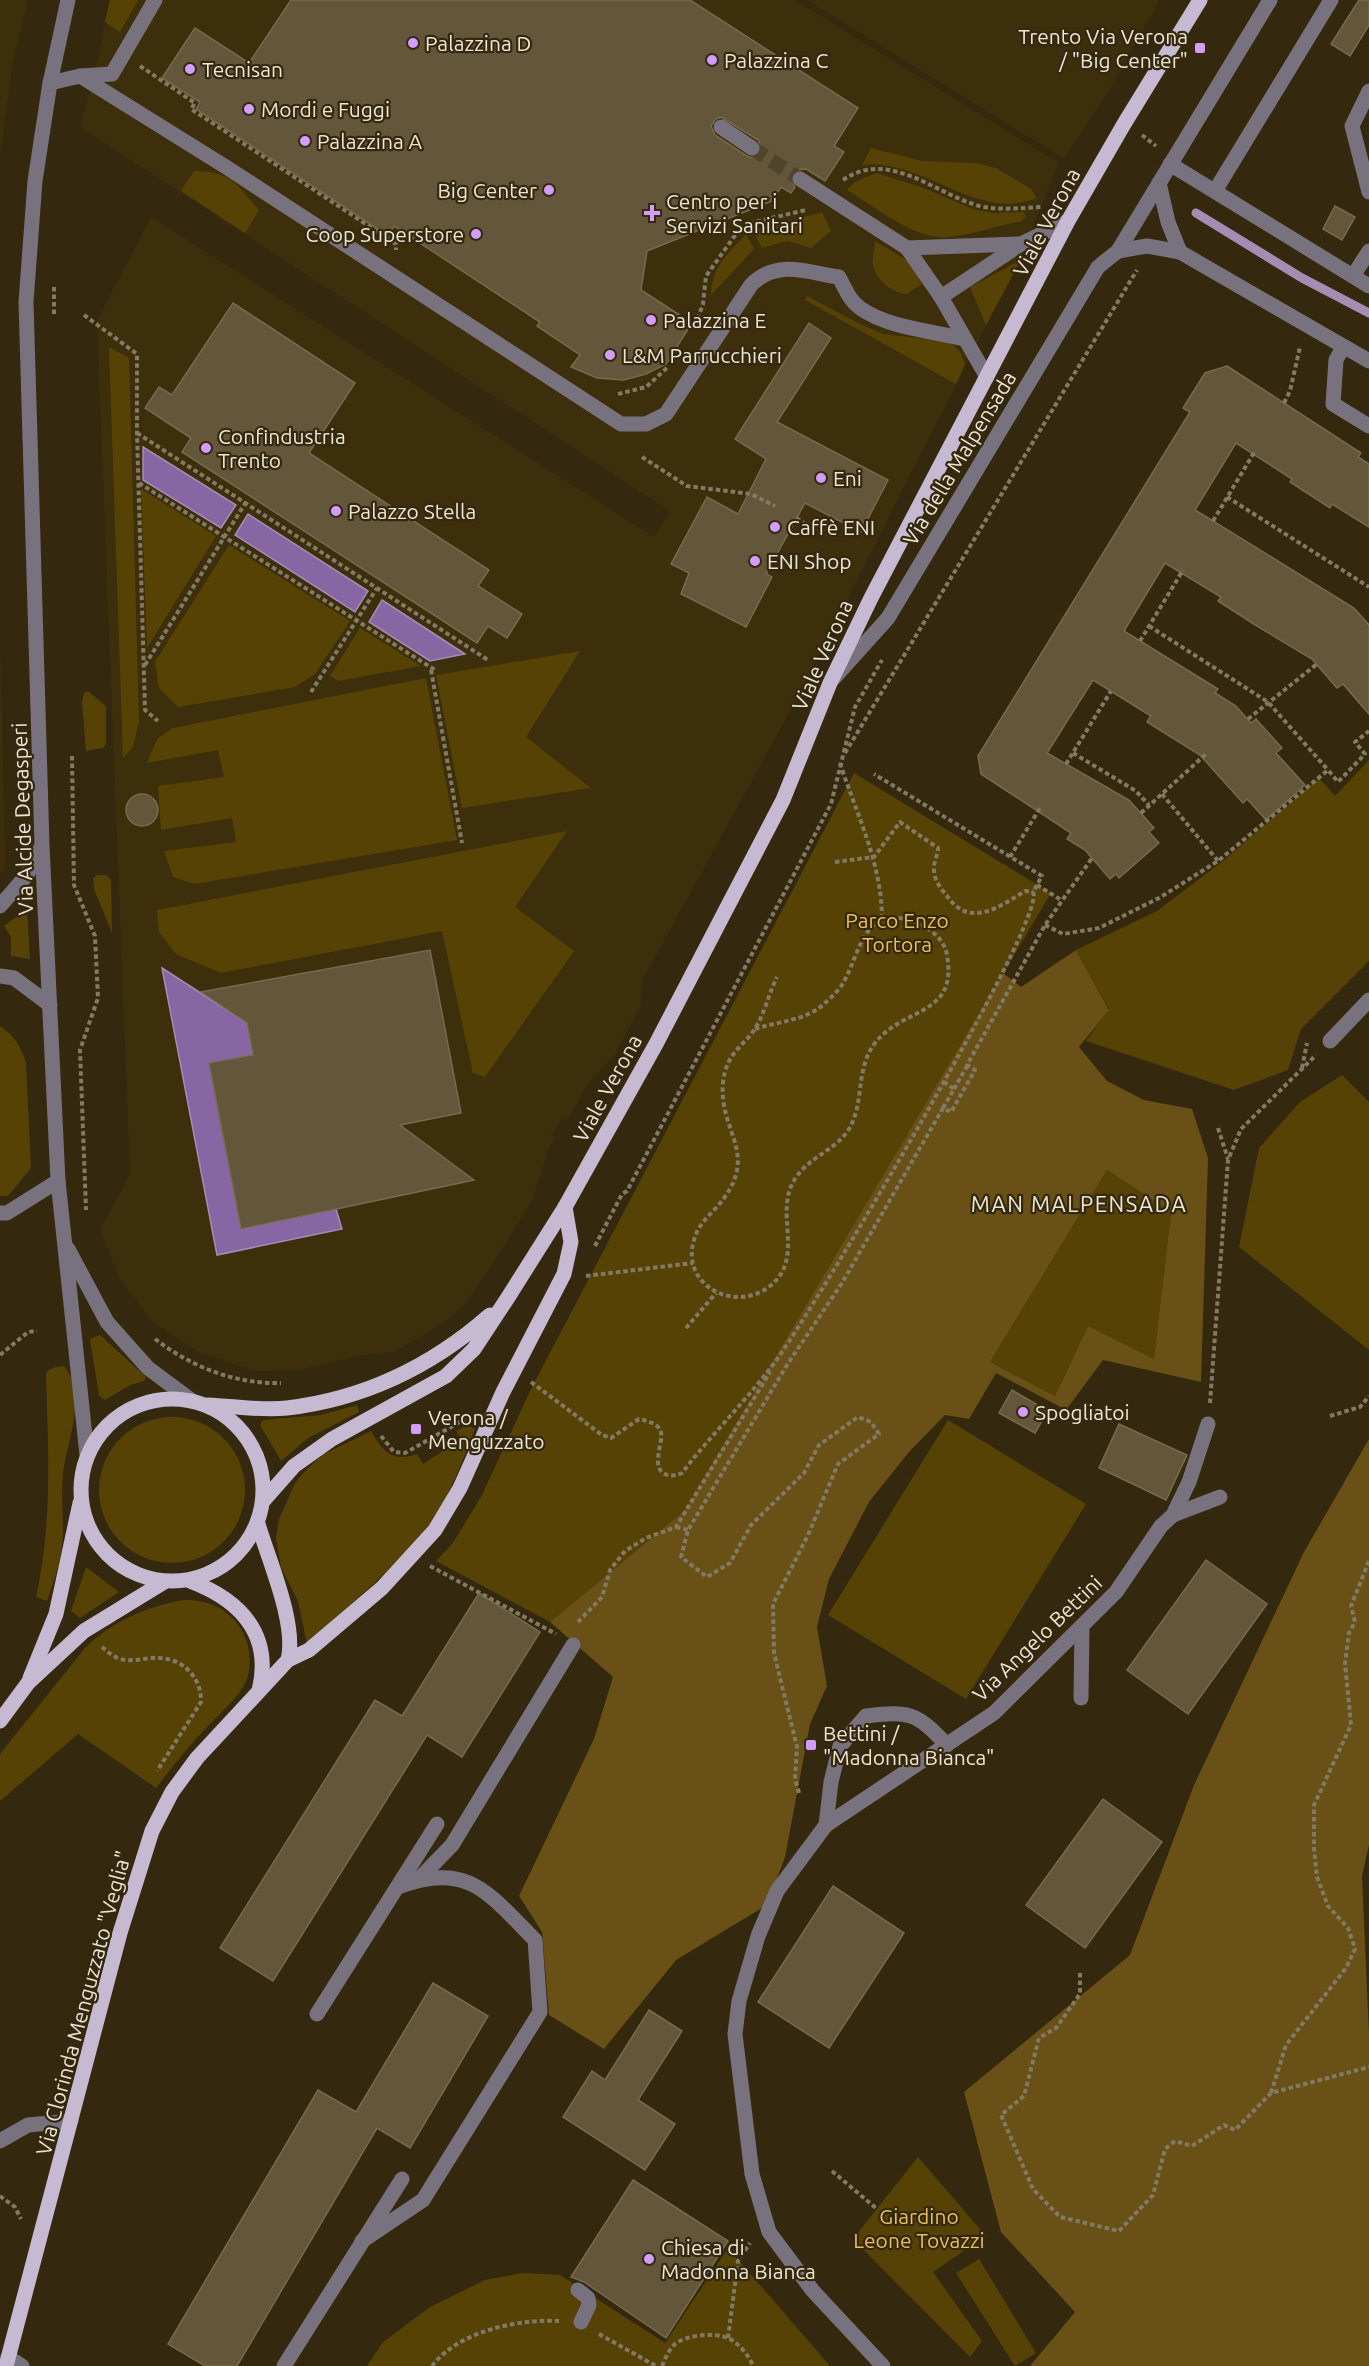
<svg xmlns="http://www.w3.org/2000/svg" width="1369" height="2366" viewBox="0 0 1369 2366" font-family="Ubuntu,sans-serif">
<style>
.built{fill:#3d2f0b}
.green{fill:#574206}
.forest{fill:#685016;fill-rule:evenodd}
.water{fill:#8866a4;stroke:#a68cb3;stroke-width:1.5}
.lines{fill:none;stroke-linecap:round;stroke-linejoin:round}
.stream{stroke:#a68cb3;stroke-width:9}
.building{fill:#63563b;stroke:#776a4e;stroke-width:1.5;fill-rule:evenodd}
.minor-tunnel{stroke:#50442c;stroke-width:15;stroke-dasharray:15 8;stroke-linecap:butt}
.path{stroke:#837a64;stroke-width:4;stroke-dasharray:4.5 3;stroke-linecap:butt}
.minor{stroke:#78727e;stroke-width:15}
.major{stroke:#c6b9d2;stroke-width:15}
.minor-bridge{stroke:#78727e;stroke-width:15}
.poi-dot{fill:#d29dfd;stroke:#34280e;stroke-width:2}
.labels{text-anchor:middle;dominant-baseline:central;stroke-width:4.5;stroke-linejoin:round;paint-order:stroke}
.poi-label{font-size:21px;fill:#ece5d5;stroke:#34280e;text-anchor:start}
.street-label{font-size:21px;fill:#ece5d5;stroke:#34280e}
.park-label{font-size:21px;fill:#eabe58;stroke:#34280e}
.neighbourhood-label{font-size:22px;letter-spacing:1.5px;fill:#ece5d5;stroke:#34280e}
</style>
<rect width="100%" height="100%" fill="#34280e"/>
<g class="built">
<polygon points="0,0 28,0 13,61 0,158"/>
<polygon points="109,0 795,0 1059,163 1018,263 796,700 642,981 641,1005 615,1054 588,1084 567,1120 562,1118 551,1135 555,1138 548,1151 532,1201 482,1280 467,1301 449,1319 395,1352 357,1356 300,1370 254,1371 199,1352 154,1323 120,1280 100,1230 130,1174 97,321 151,217 654,537 670,511 80,127 98,59"/>
<polygon points="807,0 1160,0 1111,87 1064,159"/>
<polygon points="0,620 5,868 0,874"/>
</g>
<g class="green">
<polygon points="110,0 138,0 120,32 105,22"/>
<path d="M871,148L923,161L975,163L996,168L1031,189L1037,198C976,223 922,157 862,165Z"/>
<path d="M194,171C234,172 235,184 259,210L245,233L181,191Z"/>
<path d="M876,173L924,188L972,209L993,213L1023,212L1026,216L1022,221C998,226 973,234 949,237C913,240 876,207 847,190L855,182Z"/>
<polygon points="822,212 831,231 811,248 787,241 762,248 753,231"/>
<path d="M746,234L754,249L711,295C712,266 727,255 746,234Z"/>
<path d="M875,241L908,261L922,284L907,294C893,293 876,281 873,265C872,258 875,248 875,241Z"/>
<polygon points="1021,260 986,325 970,287"/>
<polygon points="807,296 854,321 883,334 950,342 960,352 965,364 956,384 805,300"/>
<polygon points="109,347 129,358 139,721 133,747 123,758"/>
<polygon points="141,489 216,536 147,648"/>
<polygon points="229,545 350,621 315,674 295,687 178,707 159,688 155,662"/>
<polygon points="360,628 421,666 338,681 330,676"/>
<polygon points="580,651 526,737 591,788 462,808 436,675"/>
<polygon points="426,678 457,840 194,884 173,877 164,851 236,842 232,818 161,830 158,786 224,777 218,750 147,763 157,739 173,728"/>
<polygon points="88,691 106,706 106,743 103,748 86,751 82,703 84,693"/>
<polygon points="1369,760 1369,961 1301,1029 1288,1070 1234,1090 1086,1041 1109,1009 1076,950 1157,911 1223,861 1319,778 1335,796"/>
<polygon points="854,773 1051,893 684,1511 550,1622 436,1561 453,1543 482,1495 532,1387"/>
<polygon points="567,831 515,907 574,951 485,1077 473,1073 442,931 221,973 176,954 159,932 157,910"/>
<polygon points="97,875 106,875 111,880 112,933 94,889 93,878"/>
<polygon points="27,909 30,959 11,956 11,937 4,926"/>
<path d="M0,1026C15,1036 21,1047 26,1063L31,1168L8,1196H0Z"/>
<polygon points="1342,1075 1369,1102 1369,1350 1239,1247 1259,1148 1300,1102"/>
<polygon points="1107,1170 1171,1212 1154,1359 1088,1326 1055,1396 990,1362"/>
<polygon points="100,1335 146,1377 144,1381 130,1385 105,1400 99,1396 90,1339"/>
<path d="M64,1366C88,1395 67,1441 63,1473C61,1493 63,1514 63,1534C62,1557 55,1579 47,1601L36,1597C53,1520 48,1450 46,1372L55,1367Z"/>
<polygon points="357,1405 359,1412 308,1438 281,1461 260,1425 263,1420 321,1415"/>
<circle cx="172" cy="1490" r="73"/>
<polygon points="948,1420 1086,1504 966,1699 828,1615"/>
<path d="M467,1425L475,1429C462,1462 450,1496 429,1525C395,1569 347,1606 307,1644L298,1601L281,1568L276,1538L279,1519L295,1483L308,1468L322,1455L371,1431C382,1451 393,1463 417,1454L423,1464L461,1439L456,1431Z"/>
<polygon points="86,1567 119,1592 80,1618 71,1611"/>
<path d="M183,1600C205,1600 221,1605 236,1622C250,1637 255,1669 243,1687C234,1702 218,1715 206,1728C188,1747 172,1767 156,1788L78,1734L0,1801V1754L85,1648C113,1621 145,1607 183,1600Z"/>
<polygon points="918,2157 986,2236 933,2272 982,2341 970,2357 853,2239"/>
<polygon points="728,2248 830,2366 367,2366 383,2342 430,2307 485,2280 523,2273 560,2275 665,2343"/>
<polygon points="979,2259 1036,2353 1015,2366 956,2273"/>
</g>
<g class="forest">
<path d="M1076,950L1109,1010L1079,1047L1107,1081L1144,1100L1192,1109L1208,1158L1201,1382L1103,1360L1066,1410L996,1373L969,1419L945,1415L909,1452L869,1502L829,1579L817,1627L827,1686L810,1724L785,1857L767,1905L676,1960L604,2049L549,2015L542,1932L519,1896L594,1739L613,1677L550,1622L684,1511L1003,973L1021,987ZM1107,1170L1171,1212L1154,1359L1088,1326L1055,1396L990,1362Z"/>
<polygon points="1369,1439 1369,1845 1362,1876 1369,2033 1369,2366 1030,2366 1075,2312 1001,2232 964,2092 1130,1955 1194,1785 1304,1552"/>
</g>
<g class="water">
<polygon points="143,447 236,505 221,528 143,480"/>
<polygon points="248,514 368,591 355,612 235,535"/>
<polygon points="382,600 465,654 430,661 369,622"/>
<polygon points="162,968 247,1023 253,1055 210,1064 241,1229 336,1209 342,1229 217,1255"/>
</g>
<g class="lines">
<polyline class="stream" points="1196,213 1302,278 1369,313"/>
</g>
<g class="building">
<path d="M291,0H690L858,108L834,146L844,152L825,181L806,169L796,170L790,178L795,187L791,193L781,187L772,201L647,251L641,290L692,323L666,364L646,374L624,380L597,378L571,367L580,355L537,326L540,322L394,226L388,236L196,109L200,102L162,78L195,28L249,63ZM721,117L758,140L762,148L760,154L752,158L747,156L715,135L711,126L716,119Z"/>
<polygon points="1359,0 1369,0 1369,25 1350,56 1331,44"/>
<polygon points="1335,206 1355,217 1342,240 1323,229"/>
<polygon points="233,303 355,383 309,453 489,570 478,586 522,614 507,638 488,626 477,643 182,452 191,438 145,408 159,387 172,395"/>
<polygon points="809,323 831,338 777,422 888,480 861,532 805,503 766,574 772,577 746,627 681,594 689,573 671,564 707,497 738,514 766,459 735,439"/>
<polygon points="1227,366 1361,453 1358,457 1369,464 1369,527 1332,504 1330,508 1290,482 1292,479 1236,443 1195,510 1354,608 1369,625 1369,714 1343,684 1337,688 1312,659 1257,626 1218,601 1221,597 1165,563 1124,631 1218,689 1215,693 1236,706 1251,723 1256,719 1282,748 1276,753 1305,785 1266,820 1247,799 1243,803 1200,755 1147,722 1151,716 1093,680 1047,753 1129,800 1154,828 1149,832 1159,843 1119,878 1116,874 1110,879 1085,850 1067,839 1071,833 981,774 978,756 1190,412 1183,408 1205,373"/>
<circle cx="142" cy="810" r="16"/>
<polygon points="430,950 461,1113 400,1125 474,1180 241,1229 209,1063 253,1055 247,1023 201,992"/>
<polygon points="1012,1390 1048,1411 1035,1433 999,1413"/>
<polygon points="1119,1424 1187,1455 1166,1500 1099,1468"/>
<polygon points="1206,1560 1267,1604 1188,1714 1127,1670"/>
<polygon points="479,1593 540,1632 462,1757 427,1735 273,1981 220,1948 375,1700 402,1716"/>
<polygon points="1103,1799 1162,1842 1085,1948 1026,1905"/>
<polygon points="833,1886 904,1933 829,2048 758,2002"/>
<polygon points="433,1983 488,2016 410,2148 377,2128 237,2366 205,2366 168,2344 318,2090 356,2112"/>
<polygon points="649,2010 682,2031 638,2100 675,2124 645,2170 563,2117 592,2071 605,2080"/>
<polygon points="633,2180 728,2241 666,2338 584,2282 571,2277"/>
</g>
<g class="lines">
<polyline class="minor-tunnel" points="752,148 800,179"/>
<g class="path">
<polyline points="140,66 195,103 191,109 396,244 396,250"/>
<polyline points="1142,135 1156,146"/>
<path d="M843,180C888,149 933,192 976,205C995,211 1021,208 1041,207"/>
<polyline points="54,287 54,315"/>
<polyline points="84,315 137,354 137,433 145,710 158,721"/>
<polyline points="695,326 703,304 706,276 736,234 754,222 806,210"/>
<polyline points="618,394 646,387 668,367"/>
<polyline points="1284,403 1290,391 1300,347"/>
<polyline points="137,433 488,660"/>
<polyline points="642,457 687,486 751,494 775,506"/>
<polyline points="139,483 435,670"/>
<polyline points="1227,497 1369,587"/>
<polyline points="796,518 814,530"/>
<polyline points="1213,521 1255,451"/>
<polyline points="1368,625 1369,624"/>
<polyline points="1149,626 1268,702 1328,770"/>
<polyline points="1140,641 1183,570"/>
<polyline points="145,665 246,502"/>
<polyline points="431,670 462,843"/>
<polyline points="311,692 377,588"/>
<polyline points="1248,719 1317,664"/>
<polyline points="845,753 1137,270"/>
<polyline points="1073,753 1136,791 1149,805"/>
<polyline points="72,756 74,885 95,936 98,998 80,1050 86,1210"/>
<path d="M840,763C857,816 882,863 882,920"/>
<polyline points="1066,764 1111,691"/>
<polyline points="1162,794 1218,861"/>
<polyline points="1141,813 1206,754"/>
<polyline points="1010,857 1040,808"/>
<path d="M835,862L874,857L900,822L938,848C938,855 933,863 934,871C934,880 942,890 947,896C970,929 999,907 1025,891L1033,892"/>
<polyline points="1037,885 1061,900"/>
<polyline points="1045,925 1063,934 1099,928 1159,898 1218,861 1328,770 1338,782 1365,754 1355,742 1369,731"/>
<path d="M755,1029C779,1021 806,1021 825,1003C831,998 839,990 843,983C860,955 862,907 909,920C926,925 944,937 947,955C958,1017 904,1006 875,1043C855,1069 865,1102 849,1129C836,1150 811,1156 797,1176C771,1210 807,1257 770,1286C735,1314 680,1285 694,1240C697,1228 706,1218 715,1209C764,1155 718,1134 723,1082C727,1051 743,1048 756,1027C765,1012 769,993 777,977"/>
<polyline points="1302,1068 1307,1043"/>
<polyline points="954,1089 967,1066"/>
<polyline points="943,1108 954,1089 944,1082"/>
<polyline points="1218,1128 1228,1159"/>
<polyline points="595,1246 622,1194 627,1191 831,804 855,707 882,660"/>
<polyline points="586,1276 693,1263"/>
<polyline points="686,1328 716,1293"/>
<path d="M155,1339C192,1367 234,1384 281,1383"/>
<polyline points="0,1355 28,1332 37,1331"/>
<path d="M531,1382L602,1435L611,1438L639,1419C673,1426 658,1439 658,1462C658,1476 672,1478 682,1473C711,1435 746,1401 775,1362C809,1317 1048,918 1033,892L1042,876L874,774"/>
<polyline points="1210,1403 1228,1160 1241,1129 1316,1055"/>
<polyline points="1330,1416 1360,1407 1369,1396"/>
<polyline points="381,1436 394,1452 405,1453 465,1419"/>
<polyline points="676,1527 688,1530"/>
<polyline points="430,1566 556,1634"/>
<polyline points="578,1622 602,1597 610,1570 625,1551 646,1538 676,1527 770,1372"/>
<path d="M102,1647C109,1653 117,1660 127,1660C138,1661 149,1657 160,1658C184,1659 202,1679 201,1702L157,1771"/>
<polyline points="799,1793 795,1779 797,1747 774,1653 773,1604 808,1535 838,1464 879,1434 871,1422 858,1417 819,1445 804,1473 751,1525 730,1563 707,1577 681,1557 688,1530 787,1365 842,1283 943,1108 951,1112 975,1070 967,1065 1045,925 1092,858"/>
<polyline points="1080,1973 1080,1994 1056,2028 1039,2038 1024,2096 1001,2115 1033,2189 1060,2217 1119,2231 1153,2195 1165,2149 1175,2141 1192,2146 1224,2125 1235,2130 1271,2093 1369,2067"/>
<polyline points="1271,2093 1286,2045 1346,1968 1355,1949 1348,1928 1328,1906 1317,1877 1314,1848 1314,1805 1351,1725 1345,1663 1349,1633 1355,1622 1351,1606 1369,1561"/>
<polyline points="832,2171 877,2209"/>
<polyline points="0,2196 15,2207 21,2219"/>
<polyline points="599,2334 656,2366"/>
<polyline points="728,2338 738,2261 750,2243"/>
<path d="M432,2366C459,2331 517,2319 559,2321"/>
<path d="M662,2366C665,2359 668,2351 674,2345C684,2335 715,2332 728,2338C738,2342 750,2357 753,2366"/>
</g>
<g class="minor">
<polyline points="68,0 50,83 35,181 26,302 42,845 58,1181 87,1455"/>
<polyline points="80,76 112,74 155,0"/>
<path d="M50,83L80,76L226,167L621,424H646L666,414L751,285C777,259 805,272 839,277C845,288 849,300 860,308C888,328 932,331 965,339"/>
<polyline points="1369,91 1352,126 1369,192"/>
<polyline points="721,127 752,148"/>
<polyline points="1170,164 1369,286"/>
<polyline points="1159,183 1168,222 1180,252"/>
<polyline points="1215,191 1331,0"/>
<polyline points="907,248 941,297 987,377"/>
<polyline points="907,248 1021,244"/>
<polyline points="1118,251 1147,246 1180,252 1369,361"/>
<polyline points="1353,276 1369,251"/>
<polyline points="941,297 1021,244 1068,221"/>
<polyline points="1343,347 1336,360 1333,404 1369,426"/>
<polyline points="834,678 888,618 1098,267 1118,251 1270,0"/>
<polyline points="0,906 27,875 41,847"/>
<polyline points="0,976 14,978 50,1005"/>
<polyline points="1330,1041 1369,1000"/>
<polyline points="0,1213 7,1213 58,1181"/>
<polyline points="68,1249 107,1322 148,1368 191,1400"/>
<polyline points="1173,1515 1220,1497"/>
<polyline points="1081,1698 1082,1626"/>
<path d="M826,1825L831,1782L840,1746L866,1716C909,1711 916,1712 947,1745"/>
<polyline points="420,1878 452,1845 573,1645"/>
<polyline points="317,2014 437,1824"/>
<polyline points="0,2141 28,2125 71,2121"/>
<path d="M362,2241L423,2200L540,2012L535,1940C489,1894 468,1860 398,1887"/>
<polyline points="578,2290 588,2298 589,2305 581,2322"/>
<polyline points="8,2357 22,2366"/>
<polyline points="284,2366 402,2179"/>
<polyline points="883,2366 813,2291 769,2232 752,2174 735,2034 739,2001 758,1936 777,1891 826,1825 994,1713 1116,1592 1161,1526 1173,1515 1189,1482 1208,1424"/>
</g>
<g class="major">
<circle cx="172" cy="1490" r="91"/>
<path d="M208,1405C233,1406 262,1411 287,1408C363,1399 432,1366 490,1315"/>
<polyline points="264,1500 294,1466 332,1439 446,1376 474,1349 507,1299 565,1207 656,1044 783,800 830,683 871,598 1068,221 1124,124 1200,0"/>
<path d="M190,1581C240,1600 273,1634 259,1691"/>
<polyline points="288,1660 309,1650 382,1588 435,1530 460,1488 503,1392 564,1274 571,1242 565,1207"/>
<polyline points="30,1678 56,1614 80,1503"/>
<polyline points="0,1721 28,1683 84,1631 164,1582"/>
<path d="M6,2366L120,1933L152,1831L172,1792L197,1758L288,1660C297,1624 269,1561 258,1524"/>
</g>
<polyline class="minor-bridge" points="800,179 907,248"/>
</g>
<g class="poi-dot">
<circle cx="413" cy="43" r="6"/>
<rect x="1194" y="42" width="12" height="12" rx="3"/>
<circle cx="712" cy="60" r="6"/>
<circle cx="190" cy="69" r="6"/>
<circle cx="249" cy="109" r="6"/>
<circle cx="305" cy="141" r="6"/>
<circle cx="549" cy="190" r="6"/>
<path d="M649 204h6v6h6v6h-6v6h-6v-6h-6v-6h6z"/>
<circle cx="476" cy="234" r="6"/>
<circle cx="651" cy="320" r="6"/>
<circle cx="610" cy="355" r="6"/>
<circle cx="206" cy="448" r="6"/>
<circle cx="821" cy="478" r="6"/>
<circle cx="336" cy="511" r="6"/>
<circle cx="775" cy="527" r="6"/>
<circle cx="755" cy="561" r="6"/>
<circle cx="1023" cy="1412" r="6"/>
<rect x="410" y="1423" width="12" height="12" rx="3"/>
<rect x="805" y="1739" width="12" height="12" rx="3"/>
<circle cx="649" cy="2259" r="6"/>
</g>
<g class="labels">
<g class="poi-label">
<text x="1188" y="36" text-anchor="end">Trento Via Verona<tspan x="1188" dy="24">/ "Big Center"</tspan></text>
<text x="425" y="43">Palazzina D</text>
<text x="724" y="60">Palazzina C</text>
<text x="202" y="69">Tecnisan</text>
<text x="261" y="109">Mordi e Fuggi</text>
<text x="317" y="141">Palazzina A</text>
<text x="537" y="190" text-anchor="end">Big Center</text>
<text x="666" y="201">Centro per i<tspan x="666" dy="24">Servizi Sanitari</tspan></text>
<text x="464" y="234" text-anchor="end">Coop Superstore</text>
<text x="663" y="320">Palazzina E</text>
<text x="622" y="355">L&amp;M Parrucchieri</text>
<text x="218" y="436">Confindustria<tspan x="218" dy="24">Trento</tspan></text>
<text x="833" y="478">Eni</text>
<text x="348" y="511">Palazzo Stella</text>
<text x="787" y="527">Caffè ENI</text>
<text x="767" y="561">ENI Shop</text>
<text x="1035" y="1412">Spogliatoi</text>
<text x="428" y="1417">Verona /<tspan x="428" dy="24">Menguzzato</tspan></text>
<text x="823" y="1733">Bettini /<tspan x="823" dy="24">"Madonna Bianca"</tspan></text>
<text x="661" y="2247">Chiesa di<tspan x="661" dy="24">Madonna Bianca</tspan></text>
</g>
<g class="street-label">
<text transform="translate(1046 222) rotate(-62)">Viale Verona</text>
<text transform="translate(959 458) rotate(-59)">Via della Malpensada</text>
<text transform="translate(822 655) rotate(-66)">Viale Verona</text>
<text transform="translate(22 819) rotate(-92)">Via Alcide Degasperi</text>
<text transform="translate(607 1088) rotate(-61)">Viale Verona</text>
<text transform="translate(1037 1638) rotate(-44)">Via Angelo Bettini</text>
<text transform="translate(83 2003) rotate(-75)">Via Clorinda Menguzzato "Veglia"</text>
</g>
<g class="park-label">
<text x="897" y="920">Parco Enzo<tspan x="897" dy="24">Tortora</tspan></text>
<text x="919" y="2216">Giardino<tspan x="919" dy="24">Leone Tovazzi</tspan></text>
</g>
<g class="neighbourhood-label">
<text x="1079" y="1203">MAN MALPENSADA</text>
</g>
</g>
</svg>
